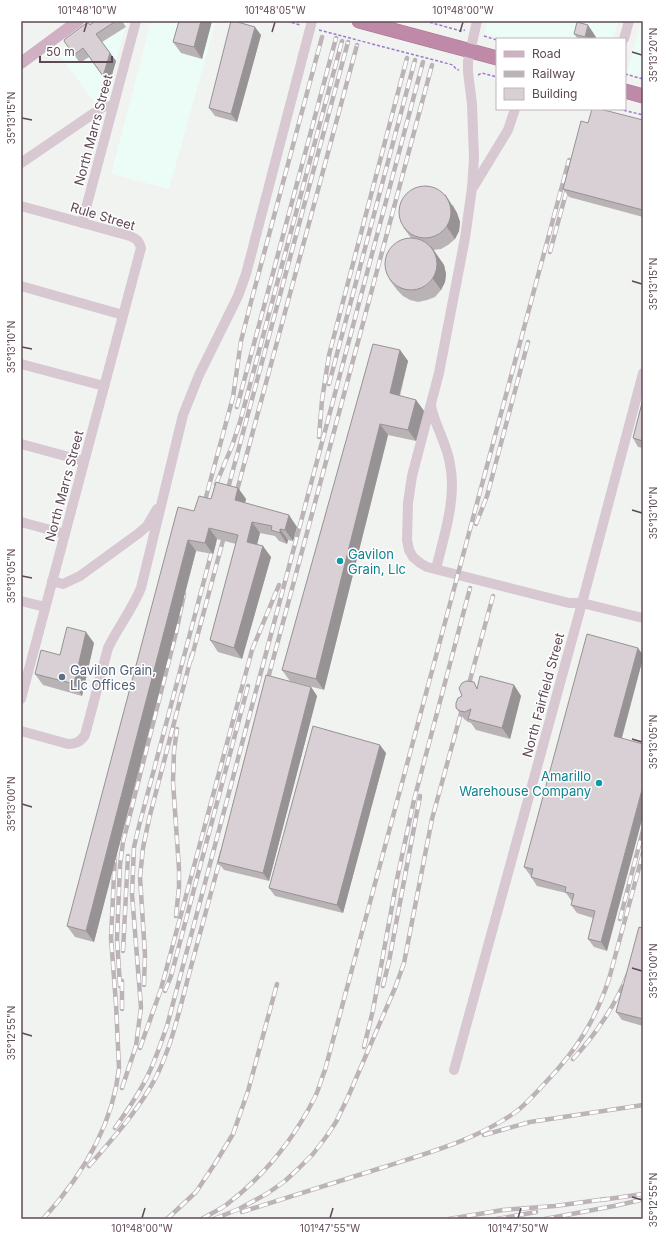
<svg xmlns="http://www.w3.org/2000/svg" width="664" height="1240" viewBox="0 0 664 1240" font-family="Inter,sans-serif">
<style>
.commercial{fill:#ecfcf6}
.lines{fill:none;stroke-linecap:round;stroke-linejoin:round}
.highway-casing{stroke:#aa7593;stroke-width:15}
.path{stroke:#9d79cd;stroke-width:1.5;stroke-dasharray:3 2;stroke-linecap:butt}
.minor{stroke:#d8c8d1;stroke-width:10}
.major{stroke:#cfb1c3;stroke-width:12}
.highway{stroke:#be8aa8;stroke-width:14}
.rail-casing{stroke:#bbb3b7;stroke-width:4.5}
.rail{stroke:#fff;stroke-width:3;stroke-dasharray:9;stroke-linecap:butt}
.wall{fill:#bab3b6}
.shaded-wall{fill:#979294}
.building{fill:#d8d0d4;stroke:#979294}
.ticks{fill:none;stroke:#5e4956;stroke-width:1.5}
.culture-dot{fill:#0f9aa8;stroke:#fff;stroke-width:1.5}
.service-dot{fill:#5c6f8a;stroke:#fff;stroke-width:1.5}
.labels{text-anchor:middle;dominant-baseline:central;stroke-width:3;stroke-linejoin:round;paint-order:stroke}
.street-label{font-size:13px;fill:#5e4956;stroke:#fff}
.culture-label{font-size:13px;fill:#0d838f;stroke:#fff;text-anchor:start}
.service-label{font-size:13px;fill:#4e5e75;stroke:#fff;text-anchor:start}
.neatline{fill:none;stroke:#5e4956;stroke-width:1.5}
.ticks-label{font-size:10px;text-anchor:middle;fill:#5e4956}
</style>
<rect width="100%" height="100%" fill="#f1f3f1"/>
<g class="commercial">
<polygon points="107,21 127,21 106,99 97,106 60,56"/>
<polygon points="151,21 216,21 169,189 111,174"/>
<polygon points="487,21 618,21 613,39 504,39 487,34 485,32"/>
<polygon points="641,21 643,21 643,77 627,73"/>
</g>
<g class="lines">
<defs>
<g id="highway">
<polyline points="359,21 497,58"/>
<polyline points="625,91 643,96"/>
</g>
</defs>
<use href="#highway" class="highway-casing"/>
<g class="path">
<polyline points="287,21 300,25"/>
<polyline points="425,21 461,31 465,30"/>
<polyline points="319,30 453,65 456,69 459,70"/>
<polyline points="484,36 497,40"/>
<polyline points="625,74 643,79"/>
<polyline points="478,75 482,73 497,77"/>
<polyline points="619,109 643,115"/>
</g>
<g class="minor">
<polyline points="477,21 468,61 468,72 472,104 474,158 472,188 465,238 439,373 412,476 408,503 407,540 409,550 413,557 420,563 427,567 569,603 582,603 643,618"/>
<polyline points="624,39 629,21"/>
<polyline points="21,163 100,109 105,106 113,107"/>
<polyline points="474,186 508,130 515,109"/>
<path d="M21,206L130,236C137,239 139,241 141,248L21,699"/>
<polyline points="82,223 136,21"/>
<polyline points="21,286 123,315"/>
<polyline points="21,364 104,386"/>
<path d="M431,406C435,426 447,444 450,464C457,499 444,535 436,569"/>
<polyline points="21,444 84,461"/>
<polyline points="21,522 65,534"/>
<polyline points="52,581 63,584 80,576 139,533 147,526 157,509"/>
<polyline points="21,601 45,607"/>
<path d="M21,731L68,744C76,744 80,742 85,735L108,648C118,627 132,610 141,588L183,415L199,375L238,296L246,274L312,21"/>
<polyline points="454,1070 582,603 643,373"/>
</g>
<polyline class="major" points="21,63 78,21"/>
<use href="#highway" class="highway"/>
<defs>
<g id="rail">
<polyline points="550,252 569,182"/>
<polyline points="329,384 415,60"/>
<polyline points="237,407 336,38"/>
<polyline points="319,437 322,400 329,355 407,58"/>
<polyline points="216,484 232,446 240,422 342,41"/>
<polyline points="226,496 348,42"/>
<polyline points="235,498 357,45"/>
<polyline points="203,508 233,397 241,341 251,302 322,37"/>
<polyline points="476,524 487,496 528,342"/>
<polyline points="191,660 226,529"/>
<polyline points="266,686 432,65"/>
<polyline points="176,916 179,887 179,869 173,782 174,751 177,729"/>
<polyline points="620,919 643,830"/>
<polyline points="123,951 128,856"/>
<polyline points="144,985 145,955 140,877 143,848 149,819 192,654"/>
<polyline points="120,986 117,939 120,865 123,842 176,633 184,594"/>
<polyline points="383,986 389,961 420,796"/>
<polyline points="165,991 171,976 248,686"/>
<polyline points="122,1009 122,981"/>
<polyline points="364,1047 373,1010 397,879 414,800 470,588"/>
<polyline points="140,1048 161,989 252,650 279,585"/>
<path d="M573,1059C596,1034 615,1006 628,974"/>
<polyline points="122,1088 136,1046 141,1007 132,894 134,847 139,826 214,543"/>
<path d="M115,1128C127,1111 139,1094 148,1075C156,1059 161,1042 167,1026L423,62"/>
<polyline points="484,1135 530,1122 643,1105"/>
<path d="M89,1166C113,1138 138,1111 155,1079C171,1048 179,1012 188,978C199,936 211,894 222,852"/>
<polyline points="601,1200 643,1194"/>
<path d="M242,1212C288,1197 334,1183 381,1168C427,1153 477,1140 517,1111C527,1103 536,1093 545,1083C576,1051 595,1021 609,979L643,853"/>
<path d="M43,1219C81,1177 113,1126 119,1068L116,1004L111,938L115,855"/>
<polyline points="167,1219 196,1192 216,1162 233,1134 248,1091 277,984"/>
<path d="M202,1219C210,1214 219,1210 226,1205C263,1177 293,1140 314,1099C319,1090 321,1079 325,1070L569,160"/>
<polyline points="214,1219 239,1209 268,1193 285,1181 299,1168 313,1154 326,1137 336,1122 348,1097 395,988 404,963 432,819 493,596"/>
<polyline points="449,1219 503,1210 555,1206 606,1199"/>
<polyline points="497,1219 536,1212"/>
<polyline points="545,1219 614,1206 641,1200"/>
</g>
</defs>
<use href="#rail" class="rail-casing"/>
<use href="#rail" class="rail"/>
</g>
<g class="wall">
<polygon points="95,21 122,21 126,27 102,42 116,61 109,85 89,57 80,63 64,41"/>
<polygon points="179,21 212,21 202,59 181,53 173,42"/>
<polygon points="574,34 596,37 595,39 578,39"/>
<polygon points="261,35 237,122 215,116 209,108"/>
<polygon points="643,120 643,217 569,197 563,189 588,123"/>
<polygon points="453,205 457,213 460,222 459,231 455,239 448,245 441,249 433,250 444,265 446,274 445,282 441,290 435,297 427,300 418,302 410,300 403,296 397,290 389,279 411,238 403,227"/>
<polygon points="400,350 408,361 400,396 416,400 424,411 416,441 388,435 324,690 290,681 282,670"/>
<polygon points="643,399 643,448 638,447 633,438"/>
<polygon points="238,488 246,499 245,503 297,527 293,541 288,540 287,544 279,541 275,536 260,533 257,544 271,557 242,659 218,652 210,640 236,544 217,539 213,554 196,551 94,942 75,937 67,926 194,511 211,499"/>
<polygon points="94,643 82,696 43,685 35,674 60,655"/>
<polygon points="643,655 643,658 622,738 607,951 594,947 588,939 593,918 577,913 571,905 572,901 571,900 566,893 537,886 531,877 531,876 530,875 524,867"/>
<polygon points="514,685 521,696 510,739 476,730 471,723 468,722 464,719 456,708 477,687"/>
<polygon points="311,687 317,696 269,881 224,870 218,862"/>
<polygon points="386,753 343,913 275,896 269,888"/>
<polygon points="643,928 643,1026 622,1020 616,1012"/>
</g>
<g class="shaded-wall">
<polygon points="201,21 212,21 202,59 194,47"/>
<polygon points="588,25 596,37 595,39 587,39 585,37"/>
<polygon points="255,27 261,35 237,122 231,114"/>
<polygon points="110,53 116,61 109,85 103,76"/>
<polygon points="445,194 457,213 460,222 459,231 455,239 447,227"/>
<polygon points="431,246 444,265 446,274 445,282 441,290 433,279"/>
<polygon points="400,350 408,361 397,404 390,393"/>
<polygon points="416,400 424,411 416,441 408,430"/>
<polygon points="380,424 388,435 324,690 316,679"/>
<polygon points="238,488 246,499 243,511 235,500"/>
<polygon points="289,515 297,527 293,541 285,530"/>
<polygon points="252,522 260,533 255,553 247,542"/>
<polygon points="209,528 217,539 213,554 205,543"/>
<polygon points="280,529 288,540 287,544 280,533"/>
<polygon points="188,540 196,551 94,942 86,931"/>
<polygon points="263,546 271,557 242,659 234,648"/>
<polygon points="86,632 94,643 82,696 74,684"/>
<polygon points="638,648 643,655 643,658 620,744 614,736"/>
<polygon points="514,685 521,696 510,739 502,728"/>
<polygon points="311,687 317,696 269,881 263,873"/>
<polygon points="380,745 386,753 343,913 337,905"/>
<polygon points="643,786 643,816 607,951 601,942"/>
</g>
<g class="building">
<polygon points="95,21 116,21 96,34 110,53 103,76 83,48 74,55 64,41 65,39 88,22 90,25"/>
<polygon points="179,21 201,21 194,47 173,42"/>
<polygon points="231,21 234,21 255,27 231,114 209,108"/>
<polygon points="577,22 588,25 585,37 574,34"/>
<polygon points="592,109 600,109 643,120 643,210 563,189 581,121 588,123"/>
<circle cx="425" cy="212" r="26"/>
<circle cx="411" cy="264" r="26"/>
<polygon points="373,344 400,350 390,393 416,400 408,430 380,424 316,679 282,670"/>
<polygon points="643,399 643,441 633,438"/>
<polygon points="216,482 238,488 235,500 289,515 285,530 280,529 280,533 271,530 272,526 252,522 247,542 263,546 234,648 210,640 238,535 209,528 205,543 188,540 86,931 67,926 178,507 194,511 199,496 211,499"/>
<polygon points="67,627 86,632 74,684 35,674 41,650 60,655"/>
<polygon points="587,634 638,648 614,736 643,744 643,786 601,942 588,939 595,911 571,905 574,894 565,892 566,887 531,877 533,869 524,867"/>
<polygon points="266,675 311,687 263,873 218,862"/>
<polygon points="480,676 514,685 502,728 468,719 471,709 465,712 460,711 456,708 456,703 458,698 462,696 459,688 462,683 466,681 474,682 477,689"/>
<polygon points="313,726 380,745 337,905 269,888"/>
<polygon points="639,927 643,928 643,1019 616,1012"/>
</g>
<path class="ticks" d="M84,32L87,22M272,32L275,22M460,32L463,22M632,52L642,55M22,118L32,120M632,281L642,284M22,347L32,349M632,510L642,513M22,576L32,578M632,739L642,742M22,804L32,807M632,968L642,971M22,1033L32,1036M632,1197L642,1200M142,1218L145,1208M330,1218L333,1208M518,1218L521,1208"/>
<g class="culture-dot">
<circle cx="340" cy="561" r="4"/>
<circle cx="599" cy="783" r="4"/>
</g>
<circle class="service-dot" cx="62" cy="677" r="4"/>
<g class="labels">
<g class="street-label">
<text transform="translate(93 130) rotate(-75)">North Marrs Street</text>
<text transform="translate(103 216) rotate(17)">Rule Street</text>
<text transform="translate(64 486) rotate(-75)">North Marrs Street</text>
<text transform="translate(543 695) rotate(-75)">North Fairfield Street</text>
</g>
<g class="culture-label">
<text x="348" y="554">Gavilon<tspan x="348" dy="15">Grain, Llc</tspan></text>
<text x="591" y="776" text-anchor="end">Amarillo<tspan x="591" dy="15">Warehouse Company</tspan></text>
</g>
<g class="service-label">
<text x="70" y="670">Gavilon Grain,<tspan x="70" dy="15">Llc Offices</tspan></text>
</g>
</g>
<rect width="664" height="1240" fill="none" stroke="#ffffff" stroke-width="44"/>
<rect x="496" y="38" width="130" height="72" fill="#ffffff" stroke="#bfb6bb"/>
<rect x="504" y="51" width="20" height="6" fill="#cfb1c3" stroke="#bfb6bb"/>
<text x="532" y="58" font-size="12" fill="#5e4956">Road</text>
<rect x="504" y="71" width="20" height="6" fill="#bbb3b7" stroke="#bfb6bb"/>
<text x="532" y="78" font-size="12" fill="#5e4956">Railway</text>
<rect x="504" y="88" width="20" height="12" fill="#d8d0d4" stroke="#bfb6bb"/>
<text x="532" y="98" font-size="12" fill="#5e4956">Building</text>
<path d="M40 56v6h72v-6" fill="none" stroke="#5e4956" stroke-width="2"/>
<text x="46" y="56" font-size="12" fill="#5e4956" stroke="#ffffff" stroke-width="3" paint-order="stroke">50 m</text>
<rect x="22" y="22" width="620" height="1196" class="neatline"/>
<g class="ticks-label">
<text x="87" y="14">101°48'10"W</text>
<text x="275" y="14">101°48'05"W</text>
<text x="463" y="14">101°48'00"W</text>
<text transform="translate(653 55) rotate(-90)" y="4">35°13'20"N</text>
<text transform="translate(11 118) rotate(-90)" y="4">35°13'15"N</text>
<text transform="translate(653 284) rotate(-90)" y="4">35°13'15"N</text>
<text transform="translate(11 347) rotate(-90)" y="4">35°13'10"N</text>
<text transform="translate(653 513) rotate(-90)" y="4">35°13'10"N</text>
<text transform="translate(11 576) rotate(-90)" y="4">35°13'05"N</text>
<text transform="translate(653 742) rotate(-90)" y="4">35°13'05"N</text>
<text transform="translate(11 804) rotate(-90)" y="4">35°13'00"N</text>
<text transform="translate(653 971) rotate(-90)" y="4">35°13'00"N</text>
<text transform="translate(11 1033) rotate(-90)" y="4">35°12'55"N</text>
<text transform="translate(653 1200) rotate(-90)" y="4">35°12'55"N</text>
<text x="142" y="1232">101°48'00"W</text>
<text x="330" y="1232">101°47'55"W</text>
<text x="518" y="1232">101°47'50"W</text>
</g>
</svg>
